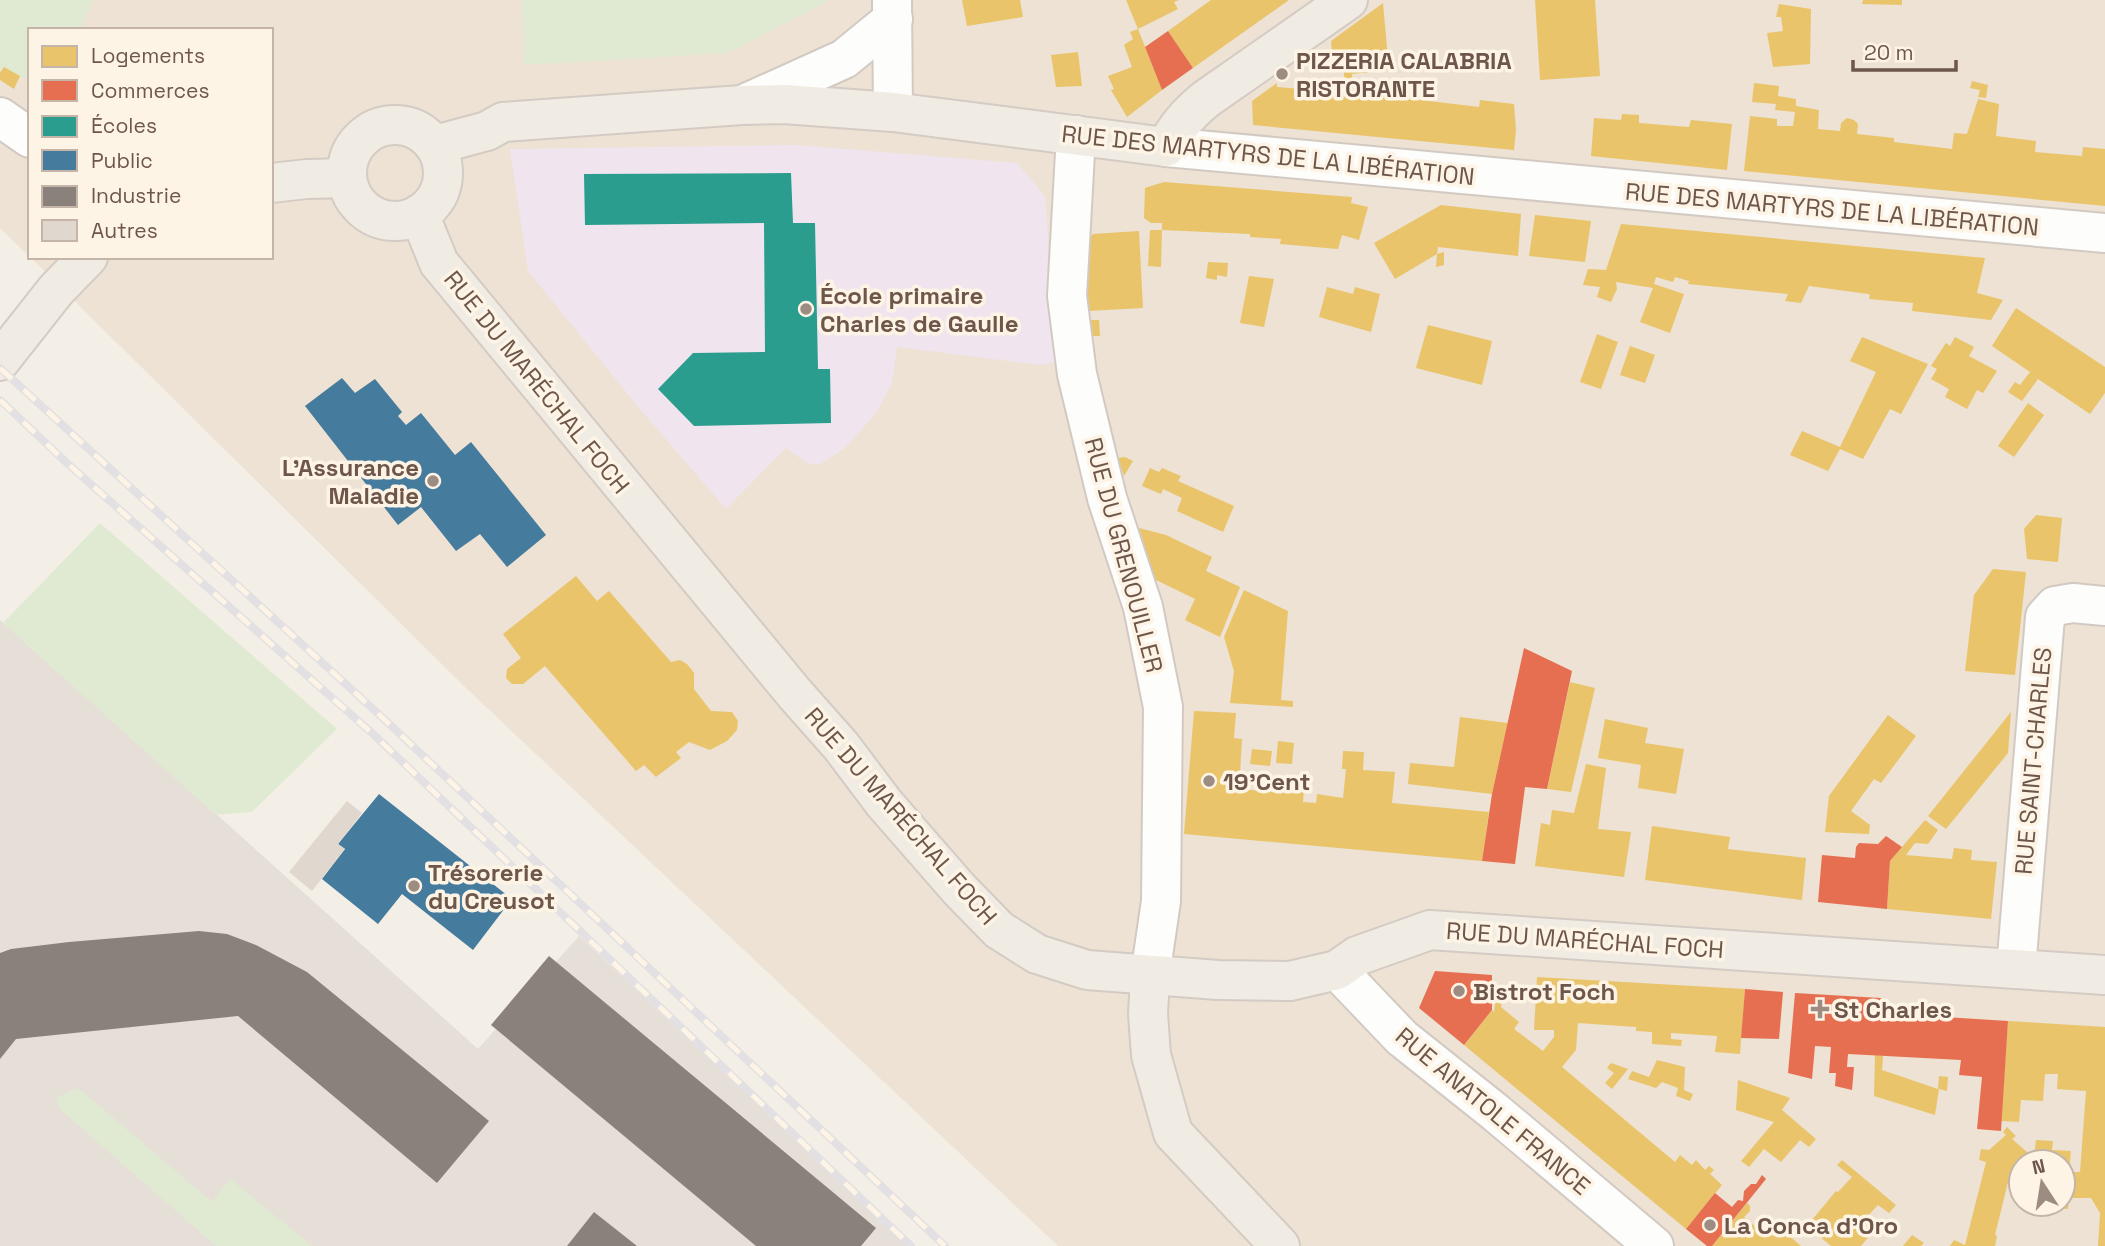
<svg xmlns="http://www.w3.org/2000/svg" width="2105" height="1246" viewBox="0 0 2105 1246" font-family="'Space Grotesk',sans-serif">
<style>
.residential{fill:#ede2d3;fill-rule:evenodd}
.industrial{fill:#e5dfd7}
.education{fill:#f0e5ee}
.green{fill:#e0ead2}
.homes{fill:#e9c46a}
.shops{fill:#e76f51}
.schools{fill:#2a9d8f}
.public{fill:#457b9d}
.industry{fill:#8a817c}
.building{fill:#e0d7cf}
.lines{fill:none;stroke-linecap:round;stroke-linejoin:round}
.minor-casing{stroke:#d2cac2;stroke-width:42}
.major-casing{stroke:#d3cbc4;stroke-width:42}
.minor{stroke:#fdfdfb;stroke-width:38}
.major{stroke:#f1ece3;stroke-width:38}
.rail-casing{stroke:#e3e0e3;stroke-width:8}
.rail{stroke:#fdf4e6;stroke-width:5;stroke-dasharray:16;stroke-linecap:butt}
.poi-dot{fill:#9d8c81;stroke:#fdf4e6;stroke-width:2.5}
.labels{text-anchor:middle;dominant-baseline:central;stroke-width:7;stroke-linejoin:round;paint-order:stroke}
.poi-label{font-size:24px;font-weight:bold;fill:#6e574a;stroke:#fdf4e6;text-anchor:start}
.street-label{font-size:24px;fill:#6e574a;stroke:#fdf4e6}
</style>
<rect width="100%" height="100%" fill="#f4efe6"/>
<path class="residential" d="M0,0H2105V1246H1058L467,689L30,257H271V30H30V257L0,228ZM2021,1162H2063V1204H2021Z"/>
<polygon class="industrial" points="0,620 478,1049 579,936 907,1246 0,1246"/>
<polygon class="education" points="797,145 1017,163 1045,196 1057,362 1041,365 897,347 892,383 876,413 846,447 819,465 807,463 786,448 726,509 639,408 528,271 510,149"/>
<g class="green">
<polygon points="0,0 93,0 80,30 30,30 30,80 0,69"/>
<polygon points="522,0 830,0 728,53 524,65"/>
<polygon points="100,523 337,729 252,812 216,815 3,623"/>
<polygon points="78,1088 212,1202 230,1179 312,1246 216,1246 60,1109 56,1098"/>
</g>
<g class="homes">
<polygon points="962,0 1020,0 1023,17 967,26"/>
<polygon points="1126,0 1179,0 1174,2 1178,9 1138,29 1162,90 1127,117 1111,90 1114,89 1108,76 1132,67 1124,45 1133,39 1130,32 1138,29"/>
<polygon points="1211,0 1289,0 1193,68 1168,31"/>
<polygon points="1535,0 1595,0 1600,76 1540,80"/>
<polygon points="1863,0 1902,0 1902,5 1862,4"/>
<polygon points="1383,3 1389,70 1352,74 1354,92 1479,107 1480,100 1514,104 1516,130 1514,150 1253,125 1252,101 1277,83 1277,87 1326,91 1327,84 1345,86 1343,63 1333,64 1331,41"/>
<polygon points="1779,4 1811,9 1810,64 1773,67 1767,33 1783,31 1781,17 1776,17"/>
<polygon points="1078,52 1082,86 1056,87 1051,55"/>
<polygon points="4,67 20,76 14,89 0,80 0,73"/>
<polygon points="1972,81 1988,85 1986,98 1978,97 1980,90 1970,88"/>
<polygon points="1754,83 1779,86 1778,96 1796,99 1796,106 1819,110 1818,129 1840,131 1841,123 1847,118 1854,120 1858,124 1857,134 1894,138 1894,142 1952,149 1954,133 1967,134 1978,99 1999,104 1996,136 2036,141 2035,152 2082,156 2083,147 2105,149 2105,206 1744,171 1750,116 1777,119 1777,126 1793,126 1795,112 1775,110 1776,104 1752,102"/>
<polygon points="1622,114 1639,115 1639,123 1689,127 1691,120 1732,124 1727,170 1591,156 1594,118 1621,120"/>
<polygon points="1164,182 1352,197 1351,203 1368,207 1359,240 1342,235 1338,249 1280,244 1281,239 1250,237 1250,234 1162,230 1162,223 1151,223 1144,218 1145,188"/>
<polygon points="1441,205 1521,214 1518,256 1438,247 1437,254 1444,252 1444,265 1436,267 1437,254 1395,279 1374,243"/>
<polygon points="1535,215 1591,221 1585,262 1529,256"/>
<polygon points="1621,224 1985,258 1977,293 2003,300 1991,320 1912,311 1913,303 1869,299 1870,295 1868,294 1809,286 1801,303 1785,301 1788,294 1688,284 1689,281 1675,277 1673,282 1656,277 1654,284 1684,294 1670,333 1640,322 1653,288 1616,282 1617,289 1611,302 1597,297 1600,287 1583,285 1588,269 1606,270"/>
<polygon points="1150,230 1162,230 1161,267 1148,266"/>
<polygon points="1139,231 1143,308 1087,311 1083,244 1093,234"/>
<polygon points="1208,262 1228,263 1227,277 1217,275 1217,280 1206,278"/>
<polygon points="1249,276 1274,279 1264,327 1240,323"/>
<polygon points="1327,287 1353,294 1355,287 1380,294 1371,332 1319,317"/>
<polygon points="2016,308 2105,367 2105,393 2090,414 2038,379 2022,401 2008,392 2015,382 2020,385 2030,372 1992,346"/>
<polygon points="1088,320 1099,320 1100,336 1089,336"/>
<polygon points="1428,325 1492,341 1482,385 1416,368"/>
<polygon points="1597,334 1618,342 1601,389 1580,382"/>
<polygon points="1862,337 1928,364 1901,414 1890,409 1863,459 1840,449 1828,471 1790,455 1802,431 1840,447 1876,372 1850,361"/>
<polygon points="1955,337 1974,347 1969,356 1997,371 1983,393 1977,390 1967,409 1945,397 1949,389 1931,379 1937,369 1931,366 1946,343 1950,346"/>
<polygon points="1630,346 1655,355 1645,383 1620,375"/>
<polygon points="2028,403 2044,415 2014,457 1998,446"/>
<polygon points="1125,457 1133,461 1124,476 1118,458"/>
<polygon points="1150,468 1159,472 1162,468 1181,476 1178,481 1234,506 1223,532 1177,511 1182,498 1163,489 1161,494 1142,486"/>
<polygon points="2036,515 2062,518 2058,562 2027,559 2024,529"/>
<polygon points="1139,528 1166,535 1212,557 1206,571 1240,587 1220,637 1185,620 1195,599 1154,579"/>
<polygon points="1993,569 2026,572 2015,675 1965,671 1974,595"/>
<polygon points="576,576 597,601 609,591 671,662 680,660 687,664 694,673 694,689 711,711 732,712 738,721 737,730 727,741 710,750 689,742 676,752 681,758 656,777 644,765 636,771 545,666 523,684 512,684 506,678 507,669 521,658 503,634"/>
<polygon points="1244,590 1288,611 1281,700 1293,701 1293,707 1230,703 1234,671 1224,637"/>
<polygon points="1570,682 1595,688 1571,792 1547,789"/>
<polygon points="1194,711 1236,713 1234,738 1242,739 1240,774 1231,773 1230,788 1283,793 1286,776 1305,778 1303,802 1316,803 1317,794 1343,798 1346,769 1342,769 1343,751 1364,752 1363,770 1395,772 1392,803 1489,812 1482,861 1184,834"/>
<polygon points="2011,712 2008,753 1946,829 1928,816"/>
<polygon points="1888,715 1916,736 1881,783 1874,779 1851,811 1870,825 1869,834 1825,832 1829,796"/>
<polygon points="1460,717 1508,723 1492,794 1408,784 1410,763 1454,767"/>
<polygon points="1605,719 1648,728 1645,743 1684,749 1676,794 1638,788 1641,765 1598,758"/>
<polygon points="1278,741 1294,743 1292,764 1276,763"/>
<polygon points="1252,749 1272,751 1270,766 1250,764"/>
<polygon points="1586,764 1606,768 1598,829 1631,832 1624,877 1535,866 1541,823 1550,825 1552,810 1574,813"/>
<polygon points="1925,820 1938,830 1928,844 1915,843 1906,855 1952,859 1954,848 1972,850 1971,860 1997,862 1991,919 1887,909 1890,861"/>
<polygon points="1652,826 1730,837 1728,849 1806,858 1802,900 1645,880"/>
<polygon points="1537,977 1745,989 1740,1054 1715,1052 1717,1036 1671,1033 1671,1039 1682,1040 1681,1046 1652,1044 1652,1032 1636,1031 1636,1027 1578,1023 1576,1050 1562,1067 1675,1162 1680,1155 1692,1165 1696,1160 1705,1170 1709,1166 1714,1170 1710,1174 1722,1185 1686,1229 1464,1045 1492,1010 1494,1012 1496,994 1503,994 1501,1007 1519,1022 1514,1029 1543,1051 1554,1037 1554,1030 1534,1030"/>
<polygon points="2008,1021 2105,1027 2105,1246 2098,1246 2100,1213 2091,1198 2069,1198 2068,1209 2048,1207 2041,1204 2063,1204 2063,1162 2021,1162 2021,1195 2018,1194 2019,1184 2010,1174 1995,1235 1997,1236 1995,1246 1950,1246 1954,1240 1965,1245 1986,1162 1979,1160 1981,1149 1989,1150 2006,1135 2003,1132 2007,1127 2016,1136 2012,1139 2034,1158 2036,1140 2053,1141 2052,1150 2071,1151 2069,1172 2080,1172 2086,1091 2057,1089 2058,1074 2045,1074 2043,1101 2021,1100 2019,1122 2001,1121"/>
<polygon points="1875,1055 1883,1056 1882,1070 1938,1089 1939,1076 1948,1077 1947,1091 1939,1089 1935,1115 1874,1096"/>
<polygon points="1657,1060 1685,1067 1684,1090 1693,1094 1690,1101 1676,1096 1678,1088 1662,1082 1656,1088 1628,1079 1632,1071 1649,1077"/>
<polygon points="1611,1063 1628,1069 1612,1089 1605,1083 1614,1073 1607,1068"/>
<polygon points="1738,1080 1790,1098 1782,1110 1816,1139 1809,1147 1800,1140 1781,1162 1764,1149 1749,1167 1741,1161 1774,1122 1736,1110"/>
<polygon points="1842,1160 1896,1205 1889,1213 1878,1205 1865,1219 1876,1228 1861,1246 1831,1246 1807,1226 1836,1191 1838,1192 1852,1177 1837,1165"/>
<polygon points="1747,1203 1750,1206 1750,1211 1744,1217 1763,1233 1772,1221 1801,1246 1712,1246"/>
<polygon points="1912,1235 1924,1243 1921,1246 1903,1246"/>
</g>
<g class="shops">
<polygon points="1168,31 1193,68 1162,90 1145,47"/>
<polygon points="1524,648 1572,671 1547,789 1525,787 1515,864 1482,861 1492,794"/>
<polygon points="1886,836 1902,847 1890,861 1887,909 1818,902 1822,855 1855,858 1856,847 1859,843 1878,844"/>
<polygon points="1435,971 1492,975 1492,1010 1464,1045 1419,1008"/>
<polygon points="1745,989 1783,992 1779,1039 1741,1038"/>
<polygon points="1795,993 1881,998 1881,1013 2008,1021 2001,1131 1977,1129 1982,1077 1959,1075 1961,1060 1848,1054 1847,1067 1854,1067 1852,1090 1835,1086 1836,1073 1829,1073 1831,1047 1815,1046 1812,1079 1788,1073"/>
<polygon points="1762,1175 1766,1179 1712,1246 1707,1246 1686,1229 1715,1193 1732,1207 1738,1200 1743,1201 1744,1191 1751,1184 1756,1184"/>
</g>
<polygon class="schools" points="791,173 793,223 815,223 818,369 830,369 831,423 694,426 658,389 693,353 765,352 764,223 585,225 584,174"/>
<g class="public">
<polygon points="342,378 355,393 375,379 402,412 398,416 406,425 421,413 455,455 471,442 546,535 507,567 480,534 456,551 421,507 398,525 305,406"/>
<polygon points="379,794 512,899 473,950 402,894 378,924 322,879 345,849 338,844"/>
</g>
<g class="industry">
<polygon points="199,931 227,934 256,945 307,972 489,1121 437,1183 238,1016 16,1039 0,1059 0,953 11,949 69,942"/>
<polygon points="549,956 876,1228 861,1246 756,1246 491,1025"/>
<polygon points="594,1212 637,1246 567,1246"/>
</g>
<polygon class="building" points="347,801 362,813 338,844 345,849 312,891 289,872"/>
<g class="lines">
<defs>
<g id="minor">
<polyline points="892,2 893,112"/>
<polyline points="742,105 844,59 893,19"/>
<polyline points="0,117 30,138"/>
<polyline points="1076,135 1067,296 1077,374 1107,498 1143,607 1163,707 1161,901 1150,976"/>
<polyline points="1166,147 2105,233"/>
<polyline points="2016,969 2045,617 2055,606 2073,603 2105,606"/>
<polyline points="1337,970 1402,1038 1495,1112 1654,1246"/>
</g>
<g id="major">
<circle cx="395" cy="173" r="48"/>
<path d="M435,145L487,131L503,122L742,105L784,104L893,112L1166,147C1177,126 1189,113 1206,99L1348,0"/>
<polyline points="271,183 307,179 347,178"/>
<polyline points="419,214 439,263 795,694 841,746 884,803 959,889 999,930 1037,954 1087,970 1218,980 1290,981 1337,970 1357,956 1430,930 2105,975"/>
<polyline points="0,361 56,290 88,257"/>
<polyline points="1150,976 1148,1014 1151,1055 1173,1133 1280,1246"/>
</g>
</defs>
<use href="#minor" class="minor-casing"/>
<use href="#major" class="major-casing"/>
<use href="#minor" class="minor"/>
<use href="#major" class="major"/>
<defs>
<g id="rail">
<polyline points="0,368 385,720 945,1246"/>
<polyline points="0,400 68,464 373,734 911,1246"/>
</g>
</defs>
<use href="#rail" class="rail-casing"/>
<use href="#rail" class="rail"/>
</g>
<g class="poi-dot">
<circle cx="1282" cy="74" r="7"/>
<circle cx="806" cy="309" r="7"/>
<circle cx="433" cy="481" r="7"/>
<circle cx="1209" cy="781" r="7"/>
<circle cx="414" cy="886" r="7"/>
<circle cx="1459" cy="991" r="7"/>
<path d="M1816.5 998.5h7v7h7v7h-7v7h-7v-7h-7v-7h7z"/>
<circle cx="1710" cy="1225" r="7"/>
</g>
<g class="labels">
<g class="poi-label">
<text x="1296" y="60">PIZZERIA CALABRIA<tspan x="1296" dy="28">RISTORANTE</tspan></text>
<text x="820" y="295">École primaire<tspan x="820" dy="28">Charles de Gaulle</tspan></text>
<text x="419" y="467" text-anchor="end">L'Assurance<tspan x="419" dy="28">Maladie</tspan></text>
<text x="1223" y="781">19'Cent</text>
<text x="428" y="872">Trésorerie<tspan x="428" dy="28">du Creusot</tspan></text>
<text x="1473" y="991">Bistrot Foch</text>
<text x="1834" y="1009">St Charles</text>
<text x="1724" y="1225">La Conca d'Oro</text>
</g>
<g class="street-label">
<text transform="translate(1268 155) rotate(6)">RUE DES MARTYRS DE LA LIBÉRATION</text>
<text transform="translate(1832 209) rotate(5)">RUE DES MARTYRS DE LA LIBÉRATION</text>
<text transform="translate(537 382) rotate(51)">RUE DU MARÉCHAL FOCH</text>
<text transform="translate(1124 555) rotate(75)">RUE DU GRENOUILLER</text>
<text transform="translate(2033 761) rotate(-85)">RUE SAINT-CHARLES</text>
<text transform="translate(901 816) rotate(49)">RUE DU MARÉCHAL FOCH</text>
<text transform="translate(1585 940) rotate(4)">RUE DU MARÉCHAL FOCH</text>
<text transform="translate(1493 1111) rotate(40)">RUE ANATOLE FRANCE</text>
</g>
</g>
<rect x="28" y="28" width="245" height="231" fill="#fdf4e6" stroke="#c4b5a8" stroke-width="2"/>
<rect x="42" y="46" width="35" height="21" fill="#e9c46a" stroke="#c4b5a8" stroke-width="2"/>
<text x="91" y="63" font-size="21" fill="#6e574a">Logements</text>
<rect x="42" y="80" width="35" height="21" fill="#e76f51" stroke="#c4b5a8" stroke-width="2"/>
<text x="91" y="98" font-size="21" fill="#6e574a">Commerces</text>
<rect x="42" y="116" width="35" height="21" fill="#2a9d8f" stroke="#c4b5a8" stroke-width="2"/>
<text x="91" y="133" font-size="21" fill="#6e574a">Écoles</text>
<rect x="42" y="150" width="35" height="21" fill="#457b9d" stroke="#c4b5a8" stroke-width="2"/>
<text x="91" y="168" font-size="21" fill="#6e574a">Public</text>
<rect x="42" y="186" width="35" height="21" fill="#8a817c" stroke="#c4b5a8" stroke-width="2"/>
<text x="91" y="203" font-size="21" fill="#6e574a">Industrie</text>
<rect x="42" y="220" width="35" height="21" fill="#e0d7cf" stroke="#c4b5a8" stroke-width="2"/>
<text x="91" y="238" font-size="21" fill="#6e574a">Autres</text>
<g transform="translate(2042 1183) rotate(348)"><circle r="33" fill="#fdf4e6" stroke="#c4b5a8" stroke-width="2"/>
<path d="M0-5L12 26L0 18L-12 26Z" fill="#9d8c81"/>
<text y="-10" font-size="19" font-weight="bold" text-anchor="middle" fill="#6e574a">N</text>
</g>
<path d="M1853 60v10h103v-10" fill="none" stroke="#6e574a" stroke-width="3.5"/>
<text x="1864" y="60" font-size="21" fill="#6e574a" stroke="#fdf4e6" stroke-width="5" paint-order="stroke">20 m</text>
</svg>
